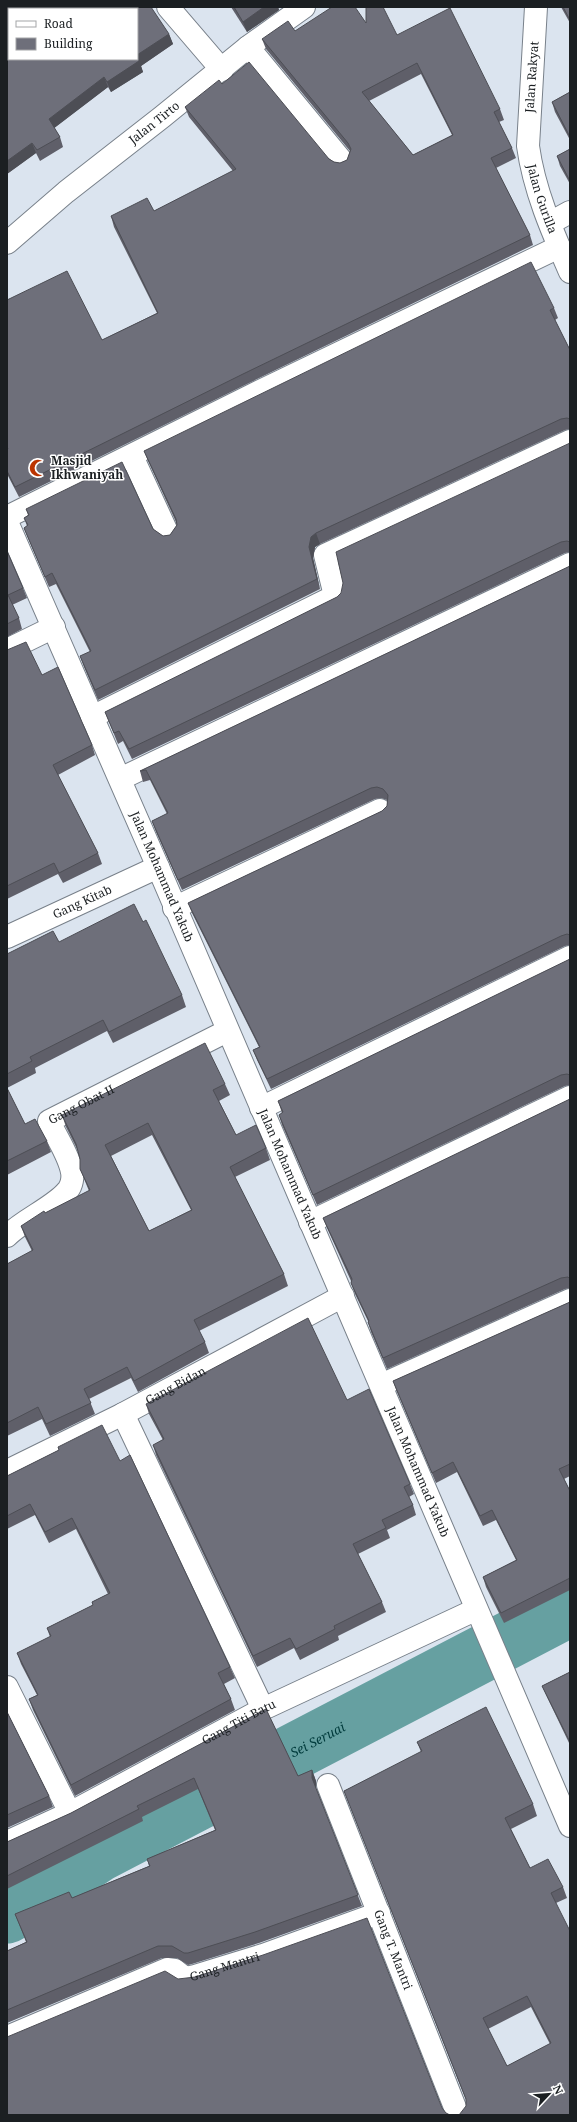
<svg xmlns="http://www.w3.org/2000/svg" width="577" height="2122" viewBox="0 0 577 2122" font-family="'Noto Serif',serif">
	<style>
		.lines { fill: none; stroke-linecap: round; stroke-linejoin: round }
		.river { stroke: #66a0a1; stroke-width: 57 }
		.street-casing { stroke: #78808a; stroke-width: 24 }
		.secondary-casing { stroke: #78808a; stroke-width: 24 }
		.street { stroke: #fff; stroke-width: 22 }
		.secondary { stroke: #fff; stroke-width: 22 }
		.wall { fill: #5f5f69; fill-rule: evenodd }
		.shaded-wall { fill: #4d4e55 }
		.building { fill: #6e6f7a; stroke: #4d4e55; fill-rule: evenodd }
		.labels { text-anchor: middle; stroke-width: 3; stroke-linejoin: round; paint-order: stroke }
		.street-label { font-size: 12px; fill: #1b1f22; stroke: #fff }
		.poi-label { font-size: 12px; font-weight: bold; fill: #1b1f22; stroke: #fff; text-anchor: start }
		.water-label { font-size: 13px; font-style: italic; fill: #013b3c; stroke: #fff }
	</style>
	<rect width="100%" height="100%" fill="#dbe4ef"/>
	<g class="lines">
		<path class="river" id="s1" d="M7,1915L98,1854L570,1608"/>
		<g class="street-casing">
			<g id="street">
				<polyline points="168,7 222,70"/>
				<polyline points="248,47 342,161"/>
				<polyline points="550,223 570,212"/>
				<path id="s2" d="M7,243L66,192L162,117L248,47L304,7"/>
				<polyline points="132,456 168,534"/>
				<polyline points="7,517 252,395 559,247"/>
				<path id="s3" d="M7,522L158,867L570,1826"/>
				<polyline points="7,650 54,627"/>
				<polyline points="92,717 335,596 325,555 570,441"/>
				<polyline points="120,779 570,564"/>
				<polyline points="174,908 380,810"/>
				<path id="s4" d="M7,937L158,867"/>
				<polyline points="261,1108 570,957"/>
				<polyline points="310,1222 570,1097"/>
				<path id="s5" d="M7,1236C24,1219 56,1206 68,1190C72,1185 73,1177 72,1172C69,1155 56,1137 49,1121L227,1031"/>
				<polyline points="381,1385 570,1300"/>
				<polyline points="123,1414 263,1709"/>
				<path id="s6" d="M7,1471L123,1414L343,1296"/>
				<polyline points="7,1687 70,1813"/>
				<path id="s7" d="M328,1785L458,2115"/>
				<path id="s8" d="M7,1842L70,1813L263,1709L475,1610"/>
				<path id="s9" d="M7,2037L167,1969L175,1970L185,1978L195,1976L263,1955L379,1913"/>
			</g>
		</g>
		<g class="secondary-casing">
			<g id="secondary">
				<path id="s10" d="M536,7L528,146C534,190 552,231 570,272"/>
			</g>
		</g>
		<use href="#street" class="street"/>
		<use href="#secondary" class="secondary"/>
	</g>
	<g class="wall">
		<polygon points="7,7 169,34 173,44 141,66 143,72 111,92 108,87 54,128 60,137 63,147 40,161 36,153 7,174"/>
		<polygon points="231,7 278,7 279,10 247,32"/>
		<polygon points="561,7 570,7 570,23"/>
		<path d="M366,23L397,35L500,109L504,120L499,122L512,148L516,158L496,168L530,235L533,245L247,384L19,497L7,474V300L102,340L157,313L114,227L111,216L154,211L233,171L189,117L185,107L222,84L334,162L340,163L347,160L350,151L266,49L262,39L295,31ZM421,74L452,135L413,155L369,101Z"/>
		<polygon points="570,92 570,140 555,112 552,102"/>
		<polygon points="570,149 570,184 560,166 557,156"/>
		<polygon points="554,308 558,318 555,320 570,350 570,429 565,430 320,544 315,547 313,558 320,589 98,700 84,667 80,656 90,652 56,584 49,587 28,538 24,528 27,526 24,518 28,515 26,509 153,529 163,536 170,535 177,525 176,522 148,461 144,451"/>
		<polygon points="570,443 570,552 565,553 132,759 123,741 118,744 105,712 337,597"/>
		<polygon points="7,551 23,588 27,598 12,605 19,618 22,629 7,637"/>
		<polygon points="570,566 570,945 565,946 271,1089 257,1060 253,1050 259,1047 192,913 188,903 382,811 387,806 387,800 381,798 375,799 182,890 156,832 152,821 167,814 150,780 143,782 140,771"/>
		<polygon points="7,650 42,675 92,745 95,755 58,775 98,853 102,864 63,883 58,874 7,899"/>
		<polygon points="59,942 182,995 186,1007 113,1043 107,1031 35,1068 36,1073 7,1088 7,954"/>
		<polygon points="570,959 570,1085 565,1086 317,1205 282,1125 279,1115 282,1113 278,1101"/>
		<path d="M225,1084L230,1095L219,1101L236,1135L266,1148L270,1160L235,1177L284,1274L288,1286L199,1331L205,1342L209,1353L138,1392L131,1378L89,1399L95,1414L50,1436L42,1419L7,1436V1264L32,1251L25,1237L21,1226L45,1213L89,1191L80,1169V1159L78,1151L66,1127L62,1115ZM152,1135L191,1210L149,1231L111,1156Z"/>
		<polygon points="7,1088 25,1124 47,1141 51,1152 7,1175"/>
		<polygon points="570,1099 570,1288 565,1289 387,1369 371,1332 368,1322 368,1321 355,1294 351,1283 351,1281 327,1228 323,1218"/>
		<polygon points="570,1302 570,1476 564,1479 570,1491 570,1590 504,1623 486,1587 483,1577 516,1560 496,1520 483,1526 457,1472 436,1483 397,1392 393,1381"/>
		<polygon points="347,1400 410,1484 414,1494 409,1497 413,1505 416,1515 387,1530 390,1538 358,1554 382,1602 386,1612 338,1636 339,1640 300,1660 294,1648 257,1667 156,1455 153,1445 163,1440 149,1414 146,1404"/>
		<polygon points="58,1447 120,1461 230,1667 235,1678 224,1684 231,1699 235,1710 75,1796 33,1710 29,1699 37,1695 21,1664 17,1653 50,1637 47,1628 93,1605 92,1602 108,1594 76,1529 49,1543 35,1515 7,1529 7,1476 59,1450"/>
		<polygon points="570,1672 570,1745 547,1697 542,1686"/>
		<polygon points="266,1709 298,1776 312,1770 316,1781 316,1789 362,1906 259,1943 192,1964 188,1965 177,1958 162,1958 7,2023 7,1951 26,1942 15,1914 72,1898 149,1866 147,1859 215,1830 198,1789 142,1817 143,1821 7,1889 7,1842 71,1813"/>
		<polygon points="7,1712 49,1796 53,1807 7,1828"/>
		<path d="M417,1742L533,1804L537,1816L511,1829L530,1868L563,1887L567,1898L556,1903L570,2115L466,2106V2100L344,1791L421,1752ZM531,2007L550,2044L507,2066L488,2029Z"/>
	</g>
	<g class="shaded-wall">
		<polygon points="264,7 278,7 279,10 247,32 243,22"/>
		<polygon points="169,34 173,44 141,66 143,72 111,92 107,82 137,59 137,55"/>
		<polygon points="104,77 108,87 53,129 49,119"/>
		<polygon points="32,143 36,153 7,174 7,161"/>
		<polygon points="316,533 320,544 315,547 313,558 320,589 317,579 309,547 311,537"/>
		<polygon points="312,1770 316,1781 316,1790 312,1778"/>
	</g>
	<g class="building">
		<polygon points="7,7 151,7 169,34 137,55 137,9 9,9 9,59 137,59 137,58 139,61 107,82 104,77 49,119 60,137 37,150 32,143 7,161"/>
		<polygon points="234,7 264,7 243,22"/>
		<path d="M332,7H355L366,23V7H383L397,35L450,8L500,109L494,112L512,148L491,158L530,235L243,374L15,487L7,471V450L8,449L7,447V300L67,271L102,340L158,313L111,216L147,198L154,211L236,169L185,107L219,80L222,84L249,62L329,159L334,162L340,163L347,160L351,149L348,143L262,39L288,21L295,31ZM417,63L453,135L413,155L362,92Z"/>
		<polygon points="563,7 570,7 570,20"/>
		<polygon points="570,92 570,137 552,102"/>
		<polygon points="570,149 570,181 557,156"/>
		<polygon points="531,262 554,308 550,310 570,350 570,419 567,418 561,419 316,533 311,537 309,547 317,579 95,690 80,656 91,651 52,573 45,577 24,528 28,525 24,518 29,515 26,509 122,462 153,529 163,536 170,535 177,525 176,519 144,451"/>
		<polygon points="570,443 570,542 567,541 561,542 129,749 119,731 114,733 105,712 337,597 341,593 343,583 336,552"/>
		<polygon points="7,551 23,588 8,595 19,618 7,624"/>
		<polygon points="570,566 570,935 567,934 561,936 267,1079 253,1050 260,1047 188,903 382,811 387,806 388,795 383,789 377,787 371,788 178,880 152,821 168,813 146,770 140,771"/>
		<polygon points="26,642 42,675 58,667 92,745 53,765 98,853 59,873 54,863 7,886 7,650"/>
		<polygon points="134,904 143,922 146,920 182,995 109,1032 103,1020 30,1057 32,1061 7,1074 7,954 53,931 59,942"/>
		<polygon points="570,959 570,1075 567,1074 561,1075 313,1195 279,1115 283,1112 278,1101"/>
		<path d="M205,1043L225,1084L213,1090L236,1135L256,1125L266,1148L230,1167L284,1274L194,1320L205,1342L134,1381L127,1367L84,1389L91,1403L46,1424L38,1407L7,1423V1264L33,1250L21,1226L44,1211L45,1213L90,1190L80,1169V1159L76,1144L62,1115ZM148,1123L192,1210L149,1231L105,1145Z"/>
		<polygon points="7,1088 25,1124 35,1119 47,1141 7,1161"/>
		<polygon points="570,1099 570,1279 568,1277 561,1278 383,1358 368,1322 369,1321 351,1283 352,1279 323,1218"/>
		<polygon points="570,1302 570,1464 559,1469 570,1491 570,1578 501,1613 483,1577 517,1560 492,1510 480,1516 453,1462 432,1473 393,1381"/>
		<polygon points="308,1318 347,1400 369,1389 410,1484 404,1487 413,1505 382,1520 386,1528 353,1544 382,1602 334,1626 335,1629 296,1649 290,1638 253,1656 153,1445 164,1439 146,1404"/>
		<polygon points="102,1425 120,1461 130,1455 230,1667 218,1673 231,1699 71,1785 29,1699 38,1695 17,1653 51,1636 47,1628 93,1605 92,1602 110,1593 72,1518 45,1532 30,1504 7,1516 7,1476 59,1450 58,1447"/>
		<polygon points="570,1672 570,1742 542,1686"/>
		<path d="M486,1707L533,1804L505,1818L530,1868L548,1859L563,1887L551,1893L570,1931V2115H459L466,2106V2099L344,1791L422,1751L417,1742ZM527,1996L551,2043L507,2066L483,2018Z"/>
		<polygon points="266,1709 298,1776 312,1770 312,1778 358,1895 255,1932 188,1953 184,1953 172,1946 158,1946 7,2010 7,1951 27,1942 15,1914 69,1892 72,1898 150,1866 147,1859 216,1830 194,1778 137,1806 139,1809 7,1876 7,1842 71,1813"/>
		<polygon points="7,1712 49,1796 7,1815"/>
		<polygon points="367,1918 442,2108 446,2113 450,2115 7,2115 7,2037 165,1971 178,1979 195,1977 263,1955"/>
	</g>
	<defs>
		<g id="mosque-bare" transform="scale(1.38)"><path d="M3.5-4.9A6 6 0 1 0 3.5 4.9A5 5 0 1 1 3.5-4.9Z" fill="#bc3400" stroke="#fff" stroke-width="2.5" paint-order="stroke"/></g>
	</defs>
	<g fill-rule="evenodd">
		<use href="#mosque-bare" x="38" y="468"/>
	</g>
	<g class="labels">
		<g class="street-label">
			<text transform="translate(532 77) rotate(-86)" y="4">Jalan Rakyat</text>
			<text dy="4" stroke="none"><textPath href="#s2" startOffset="190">Jalan Tirto</textPath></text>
			<text dy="4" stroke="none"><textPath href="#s10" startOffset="194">Jalan Gurilla</textPath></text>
			<text dy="4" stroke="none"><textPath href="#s3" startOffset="387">Jalan Mohammad Yakub</textPath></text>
			<text dy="4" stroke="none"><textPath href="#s4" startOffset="83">Gang Kitab</textPath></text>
			<text dy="4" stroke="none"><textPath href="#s5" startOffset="188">Gang Obat II</textPath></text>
			<text dy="4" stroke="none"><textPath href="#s3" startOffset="711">Jalan Mohammad Yakub</textPath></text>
			<text dy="4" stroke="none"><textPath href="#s6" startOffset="189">Gang Bidan</textPath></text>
			<text dy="4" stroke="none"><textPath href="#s3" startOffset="1035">Jalan Mohammad Yakub</textPath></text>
			<text dy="4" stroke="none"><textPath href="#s8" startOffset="261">Gang Titi Batu</textPath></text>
			<text dy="4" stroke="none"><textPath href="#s7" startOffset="177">Gang T. Mantri</textPath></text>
			<text dy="4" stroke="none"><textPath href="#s9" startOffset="236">Gang Mantri</textPath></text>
		</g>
		<g class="poi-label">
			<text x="51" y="465">Masjid<tspan x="51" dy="14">Ikhwaniyah</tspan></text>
		</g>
		<g class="water-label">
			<text dy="5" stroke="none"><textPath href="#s1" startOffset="357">Sei Seruai</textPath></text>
		</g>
	</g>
	<rect width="577" height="2122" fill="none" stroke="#1b1f22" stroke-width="16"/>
	<rect x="8" y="8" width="130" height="52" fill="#ffffff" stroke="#a4a5a7"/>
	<rect x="16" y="21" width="20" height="6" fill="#ffffff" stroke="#a4a5a7"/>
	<text x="44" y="28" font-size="12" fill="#1b1f22">Road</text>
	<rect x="16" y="38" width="20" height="12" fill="#6e6f7a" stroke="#a4a5a7"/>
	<text x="44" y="48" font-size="12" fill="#1b1f22">Building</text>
	<g transform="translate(549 2094) rotate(64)" stroke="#ffffff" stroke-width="3" paint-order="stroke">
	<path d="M0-3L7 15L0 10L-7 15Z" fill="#1b1f22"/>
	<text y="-6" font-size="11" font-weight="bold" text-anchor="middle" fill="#1b1f22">N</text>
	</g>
</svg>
